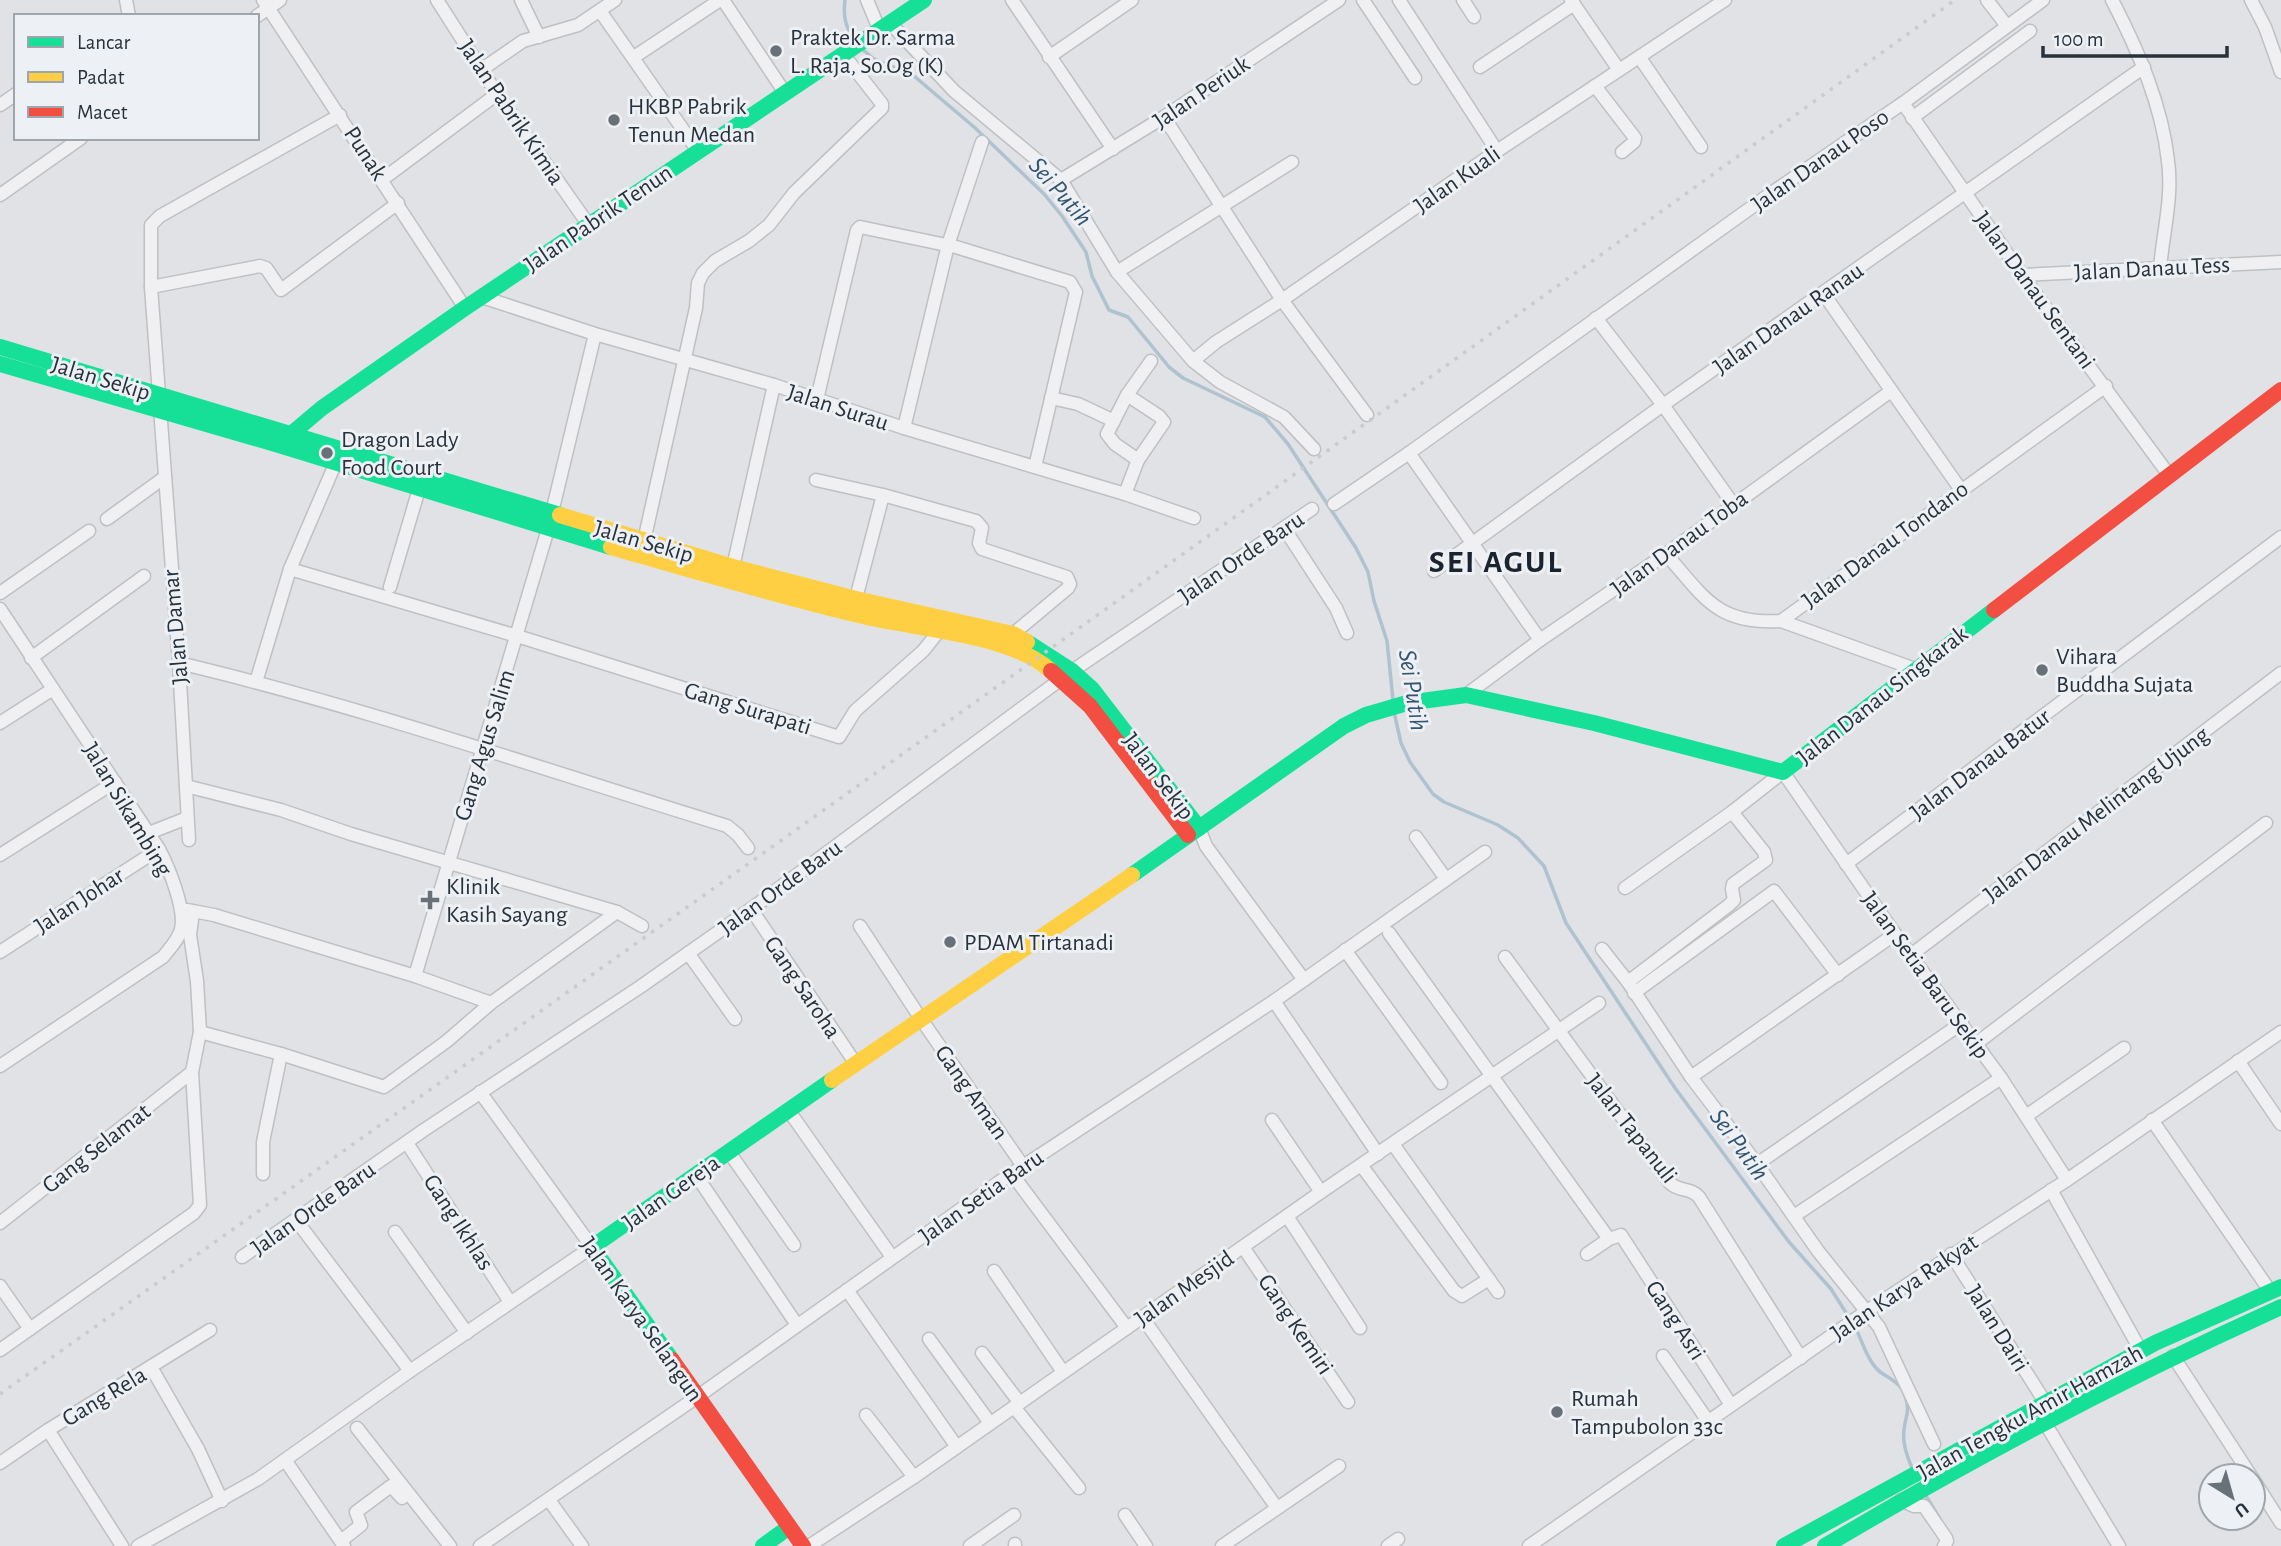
<svg xmlns="http://www.w3.org/2000/svg" width="2281" height="1546" viewBox="0 0 2281 1546" font-family="'Alegreya Sans',sans-serif">
	<style>
		.lines { fill: none; stroke-linecap: round; stroke-linejoin: round }
		.stream { stroke: #afc2cf; stroke-width: 3.5 }
		.street-casing { stroke: #bec0c3; stroke-width: 15 }
		.street { stroke: #f0f0f2; stroke-width: 12 }
		.fast { stroke: #16e098; stroke-width: 16 }
		.slow { stroke: #ffcf43; stroke-width: 16 }
		.jam { stroke: #f24e42; stroke-width: 16 }
		.rail { stroke: #c9cbcd; stroke-width: 3.5; stroke-dasharray: 3.5 7; stroke-linecap: butt }
		.poi-dot { fill: #687078; stroke: #edf1f5; stroke-width: 2.5 }
		.labels { text-anchor: middle; stroke-width: 6; stroke-linejoin: round; paint-order: stroke }
		.poi-label { font-size: 24px; fill: #28323d; stroke: #edf1f5; text-anchor: start }
		.street-label { font-size: 24px; fill: #28323d; stroke: #edf1f5 }
		.water-label { font-size: 26px; font-style: italic; fill: #34546f; stroke: #edf1f5 }
		.district-label { font-size: 32px; font-weight: bold; letter-spacing: 2px; fill: #1a232e; stroke: #edf1f5 }
	</style>
	<rect width="100%" height="100%" fill="#e0e2e5"/>
	<g class="lines">
		<g class="stream">
			<path d="M845,0C843,16 845,27 855,40"/>
			<polyline points="862,49 874,59 914,76 974,127 1044,194 1062,216 1086,252 1092,276 1109,310 1128,317 1169,367 1183,378 1265,417 1288,444 1356,548 1368,572 1374,601 1387,641 1393,700"/>
			<polyline points="1394,712 1401,743 1410,762 1433,794 1444,802 1498,825 1518,838 1544,866 1566,923 1675,1088 1789,1242 1831,1289 1850,1319"/>
			<path d="M1854,1325C1862,1339 1865,1356 1876,1368C1885,1378 1893,1377 1902,1389"/>
			<path d="M1905,1396C1911,1412 1905,1416 1904,1430C1902,1443 1908,1459 1913,1470"/>
			<polyline points="1926,1496 1940,1519"/>
		</g>
		<g class="street-casing">
			<g id="street">
				<polyline points="126,0 129,16"/>
				<polyline points="263,0 465,308"/>
				<polyline points="437,0 497,94 588,224"/>
				<polyline points="521,0 539,37"/>
				<polyline points="723,0 785,93"/>
				<polyline points="867,0 879,29"/>
				<polyline points="1012,0 1113,149"/>
				<polyline points="1363,0 1415,78"/>
				<polyline points="1399,0 1497,151"/>
				<polyline points="1463,0 1474,17"/>
				<polyline points="1571,0 1619,70"/>
				<polyline points="1987,0 2007,26"/>
				<path d="M2112,0C2138,50 2162,105 2168,161C2173,196 2163,233 2160,268"/>
				<polyline points="2251,0 2265,27 2281,72"/>
				<polyline points="600,11 698,151"/>
				<polyline points="257,16 280,0"/>
				<polyline points="890,23 954,91 1061,180 1117,272 1193,361 1220,382 1284,417 1314,449"/>
				<polyline points="634,57 720,0"/>
				<polyline points="1049,57 1132,0"/>
				<polyline points="1640,58 1701,147"/>
				<polyline points="1480,67 1574,4"/>
				<polyline points="481,70 523,41 578,25 615,0"/>
				<polyline points="1595,86 1635,138 1634,142 1622,152"/>
				<polyline points="1903,103 2022,275 2169,475"/>
				<polyline points="0,105 16,94"/>
				<polyline points="1164,117 1282,300 1367,415"/>
				<polyline points="1912,118 2030,31"/>
				<polyline points="383,179 497,94"/>
				<polyline points="1061,180 1164,117 1339,0"/>
				<polyline points="0,195 81,138"/>
				<polyline points="1117,272 1292,162"/>
				<polyline points="2022,275 2281,262"/>
				<polyline points="151,287 260,266 266,268 281,290 398,203"/>
				<polyline points="1823,293 1961,490"/>
				<polyline points="482,297 595,334 774,385 904,428 1125,494 1194,518"/>
				<polyline points="1596,318 1663,405 1733,504"/>
				<polyline points="1193,361 1216,342 1282,300 1497,151 1725,0"/>
				<polyline points="1051,398 1078,404 1114,421"/>
				<polyline points="817,399 857,230 860,227 956,247 1070,282 1076,292 1035,467"/>
				<polyline points="904,428 948,245 982,142"/>
				<polyline points="1409,453 1540,640"/>
				<polyline points="1138,460 1115,444 1107,434 1127,395 1151,361"/>
				<polyline points="816,480 883,495 854,606"/>
				<polyline points="1125,494 1138,460 1164,422 1159,416 1127,395"/>
				<polyline points="883,495 976,521 982,528 979,543 982,549 1067,577 1070,584 1068,588 1013,634 1010,639"/>
				<polyline points="1334,504 1409,453 1770,194 1903,103 2043,0"/>
				<polyline points="107,519 165,477"/>
				<polyline points="1284,528 1336,608 1347,633"/>
				<polyline points="644,541 696,308 698,283 703,273 715,261 749,241 769,225 794,193 882,108 882,104 843,54"/>
				<path d="M1666,554C1704,597 1717,625 1781,621L2106,386"/>
				<polyline points="733,567 774,385"/>
				<polyline points="290,569 517,636 839,737 855,711 923,651 939,631"/>
				<polyline points="1434,571 1663,405 2144,67"/>
				<polyline points="390,587 419,489"/>
				<polyline points="0,593 89,531"/>
				<path d="M0,609L159,849C168,866 186,909 181,929C179,939 170,948 163,957L0,1066"/>
				<polyline points="1781,621 1915,669"/>
				<polyline points="31,658 144,576"/>
				<path d="M179,663C364,707 545,770 727,826L738,835L748,848"/>
				<polyline points="256,682 290,569 336,462"/>
				<polyline points="1466,695 1540,640 1666,554 1891,391"/>
				<polyline points="0,723 53,689"/>
				<polyline points="186,786 281,810 351,834 617,912 491,1003 447,1041 384,1087 281,1054 200,1032"/>
				<polyline points="1732,812 1764,852 1766,860 1733,884 1732,889 1734,900 1729,905 1628,982 1691,1077 1757,1164 1818,1251 1879,1327 1934,1444"/>
				<polyline points="1199,828 1206,846 1304,980"/>
				<polyline points="149,833 187,818"/>
				<polyline points="1416,837 1446,879"/>
				<polyline points="189,840 179,663 151,287 151,225 160,216 340,115"/>
				<polyline points="0,855 115,782"/>
				<polyline points="1846,864 2281,537"/>
				<polyline points="1625,888 1732,812 1783,772 1895,934 2001,1078 2067,1180"/>
				<polyline points="751,909 856,1064"/>
				<polyline points="187,910 214,915 415,976 491,1003"/>
				<polyline points="617,912 642,926"/>
				<polyline points="860,926 921,1019 1023,1166"/>
				<polyline points="1389,933 1609,1239"/>
				<polyline points="1602,949 1628,982"/>
				<polyline points="1345,950 1441,1083"/>
				<polyline points="0,952 159,849"/>
				<polyline points="688,953 735,1019"/>
				<polyline points="1911,955 2281,673"/>
				<path d="M1505,957L1670,1183C1679,1192 1690,1187 1699,1197L1801,1358"/>
				<polyline points="415,976 548,529 595,334"/>
				<polyline points="1634,993 1774,891 1838,975"/>
				<polyline points="1274,1001 1378,1154"/>
				<polyline points="1977,1043 2266,823"/>
				<polyline points="2238,1061 2281,1124"/>
				<polyline points="1691,1077 1895,934"/>
				<polyline points="789,1111 892,1257"/>
				<polyline points="2026,1116 2124,1048"/>
				<polyline points="1272,1120 1321,1192"/>
				<polyline points="2152,1120 2270,1291"/>
				<polyline points="407,1143 510,1302"/>
				<polyline points="1393,1144 1498,1292"/>
				<polyline points="729,1152 794,1245"/>
				<polyline points="1757,1164 1962,1023"/>
				<polyline points="1361,1165 1454,1291 1462,1296 1489,1279"/>
				<polyline points="263,1174 263,1142 281,1054"/>
				<polyline points="1012,1174 1127,1328"/>
				<polyline points="696,1175 797,1325"/>
				<polyline points="2051,1190 2141,1351"/>
				<polyline points="1287,1216 1360,1328"/>
				<polyline points="1794,1216 2001,1078"/>
				<polyline points="296,1220 410,1371"/>
				<polyline points="0,1223 192,1072"/>
				<polyline points="395,1232 467,1333"/>
				<polyline points="1243,1247 1348,1402"/>
				<polyline points="1587,1254 1609,1239 1621,1235 1731,1405"/>
				<polyline points="1951,1254 2045,1402"/>
				<polyline points="242,1257 424,1130 640,987 751,909 1072,671 1312,509"/>
				<polyline points="994,1271 1063,1372"/>
				<polyline points="0,1286 30,1329"/>
				<polyline points="847,1290 957,1447"/>
				<polyline points="1142,1317 1277,1508"/>
				<polyline points="929,1339 990,1423"/>
				<polyline points="0,1350 194,1213 200,1205 192,1072 200,1032 197,981 190,935 193,911"/>
				<polyline points="982,1353 1019,1402"/>
				<polyline points="1663,1356 1708,1421"/>
				<polyline points="2173,1356 2251,1476"/>
				<polyline points="151,1367 198,1449 222,1501"/>
				<polyline points="1014,1407 1079,1488"/>
				<polyline points="866,1415 914,1477"/>
				<polyline points="2045,1423 2119,1546"/>
				<polyline points="357,1428 450,1546"/>
				<polyline points="48,1430 122,1546"/>
				<polyline points="285,1460 344,1546"/>
				<polyline points="0,1463 48,1430 210,1330"/>
				<polyline points="2253,1479 2281,1523"/>
				<polyline points="549,1500 582,1546"/>
				<polyline points="1901,1500 1914,1506 1924,1506 1946,1538 1947,1541 1944,1546"/>
				<polyline points="1125,1515 1146,1546"/>
				<polyline points="341,1541 361,1525 356,1512 391,1486 402,1498"/>
				<polyline points="138,1546 258,1479 410,1371 592,1247 480,1092"/>
				<polyline points="480,1546 697,1397 999,1182 1274,1001 1485,852"/>
				<polyline points="809,1546 914,1477 1321,1192 1599,1003"/>
				<polyline points="970,1546 1014,1515"/>
				<polyline points="1015,1546 1015,1544"/>
				<polyline points="1222,1546 1339,1466"/>
				<polyline points="1388,1546 1398,1539"/>
				<polyline points="1529,1546 1867,1311 2067,1180 2281,1032"/>
			</g>
		</g>
		<use href="#street" class="street"/>
		<g class="fast">
			<polyline points="0,347 560,515"/>
			<polyline points="0,364 279,445 611,547"/>
			<polyline points="284,440 322,408 465,308 924,0"/>
			<polyline points="1027,642 1072,671 1092,689 1199,828"/>
			<polyline points="1132,875 1344,726 1366,715 1407,703 1466,695 1594,723 1783,772 1994,610"/>
			<polyline points="672,1360 592,1247 832,1080"/>
			<polyline points="763,1546 789,1527"/>
			<polyline points="1784,1546 2155,1343 2281,1287"/>
			<path d="M1825,1546C1973,1458 2124,1378 2281,1307"/>
		</g>
		<g class="slow">
			<polyline points="560,515 733,567 856,599 1013,634 1027,642"/>
			<path d="M611,547C695,571 778,596 863,616C916,629 1011,634 1051,671"/>
			<polyline points="832,1080 1132,875"/>
		</g>
		<g class="jam">
			<polyline points="1994,610 2281,390"/>
			<polyline points="1051,671 1090,706 1188,835"/>
			<polyline points="672,1360 803,1546"/>
		</g>
		<path class="rail" d="M0,1394C654,932 1306,468 1955,0"/>
	</g>
	<g class="poi-dot">
		<circle cx="776" cy="51" r="7"/>
		<circle cx="614" cy="120" r="7"/>
		<circle cx="327" cy="453" r="7"/>
		<circle cx="2042" cy="670" r="7"/>
		<path d="M426.5 889.5h7v7h7v7h-7v7h-7v-7h-7v-7h7z"/>
		<circle cx="950" cy="942" r="7"/>
		<circle cx="1557" cy="1412" r="7"/>
	</g>
	<g class="labels">
		<g class="poi-label">
			<text x="790" y="45">Praktek Dr. Sarma<tspan x="790" dy="28">L. Raja, So.Og (K)</tspan></text>
			<text x="628" y="114">HKBP Pabrik<tspan x="628" dy="28">Tenun Medan</tspan></text>
			<text x="341" y="447">Dragon Lady<tspan x="341" dy="28">Food Court</tspan></text>
			<text x="2056" y="664">Vihara<tspan x="2056" dy="28">Buddha Sujata</tspan></text>
			<text x="446" y="894">Klinik<tspan x="446" dy="28">Kasih Sayang</tspan></text>
			<text x="964" y="950">PDAM Tirtanadi</text>
			<text x="1571" y="1406">Rumah<tspan x="1571" dy="28">Tampubolon 33c</tspan></text>
		</g>
		<g class="street-label">
			<text transform="translate(1201 92) rotate(-34)" y="8">Jalan Periuk</text>
			<text transform="translate(512 112) rotate(56)" y="8">Jalan Pabrik Kimia</text>
			<text transform="translate(366 153) rotate(57)" y="8">Punak</text>
			<text transform="translate(1820 160) rotate(-35)" y="8">Jalan Danau Poso</text>
			<text transform="translate(1457 179) rotate(-35)" y="8">Jalan Kuali</text>
			<text transform="translate(598 218) rotate(-34)" y="8">Jalan Pabrik Tenun</text>
			<text transform="translate(2152 268) rotate(-3)" y="8">Jalan Danau Tess</text>
			<text transform="translate(2035 290) rotate(54)" y="8">Jalan Danau Sentani</text>
			<text transform="translate(1788 318) rotate(-35)" y="8">Jalan Danau Ranau</text>
			<text transform="translate(101 378) rotate(17)" y="8">Jalan Sekip</text>
			<text transform="translate(838 407) rotate(18)" y="8">Jalan Surau</text>
			<text transform="translate(644 541) rotate(16)" y="8">Jalan Sekip</text>
			<text transform="translate(1679 543) rotate(-36)" y="8">Jalan Danau Toba</text>
			<text transform="translate(1885 544) rotate(-36)" y="8">Jalan Danau Tondano</text>
			<text transform="translate(1241 557) rotate(-34)" y="8">Jalan Orde Baru</text>
			<text transform="translate(175 627) rotate(-95)" y="8">Jalan Damar</text>
			<text transform="translate(1882 695) rotate(-38)" y="8">Jalan Danau Singkarak</text>
			<text transform="translate(748 708) rotate(17)" y="8">Gang Surapati</text>
			<text transform="translate(484 745) rotate(-73)" y="8">Gang Agus Salim</text>
			<text transform="translate(1980 764) rotate(-37)" y="8">Jalan Danau Batur</text>
			<text transform="translate(1159 776) rotate(53)" y="8">Jalan Sekip</text>
			<text transform="translate(128 809) rotate(59)" y="8">Jalan Sikambing</text>
			<text transform="translate(2096 814) rotate(-37)" y="8">Jalan Danau Melintang Ujung</text>
			<text transform="translate(780 887) rotate(-36)" y="8">Jalan Orde Baru</text>
			<text transform="translate(79 900) rotate(-33)" y="8">Jalan Johar</text>
			<text transform="translate(1926 975) rotate(54)" y="8">Jalan Setia Baru Sekip</text>
			<text transform="translate(803 987) rotate(56)" y="8">Gang Saroha</text>
			<text transform="translate(972 1092) rotate(55)" y="8">Gang Aman</text>
			<text transform="translate(1632 1128) rotate(52)" y="8">Jalan Tapanuli</text>
			<text transform="translate(96 1148) rotate(-38)" y="8">Gang Selamat</text>
			<text transform="translate(671 1192) rotate(-35)" y="8">Jalan Gereja</text>
			<text transform="translate(981 1196) rotate(-35)" y="8">Jalan Setia Baru</text>
			<text transform="translate(313 1208) rotate(-35)" y="8">Jalan Orde Baru</text>
			<text transform="translate(459 1222) rotate(57)" y="8">Gang Ikhlas</text>
			<text transform="translate(1904 1287) rotate(-34)" y="8">Jalan Karya Rakyat</text>
			<text transform="translate(1184 1288) rotate(-35)" y="8">Jalan Mesjid</text>
			<text transform="translate(642 1319) rotate(55)" y="8">Jalan Karya Selangun</text>
			<text transform="translate(1676 1320) rotate(57)" y="8">Gang Asri</text>
			<text transform="translate(1296 1324) rotate(56)" y="8">Gang Kemiri</text>
			<text transform="translate(1998 1328) rotate(58)" y="8">Jalan Dairi</text>
			<text transform="translate(104 1396) rotate(-31)" y="8">Gang Rela</text>
			<text transform="translate(2030 1412) rotate(-29)" y="8">Jalan Tengku Amir Hamzah</text>
		</g>
		<g class="water-label">
			<text transform="translate(1061 191) rotate(49)" y="9">Sei Putih</text>
			<text transform="translate(1414 690) rotate(81)" y="9">Sei Putih</text>
			<text transform="translate(1740 1144) rotate(54)" y="9">Sei Putih</text>
		</g>
		<g class="district-label">
			<text x="1496" y="572">SEI AGUL</text>
		</g>
	</g>
	<rect x="14" y="14" width="245" height="126" fill="#edf1f5" stroke="#9ea5ab" stroke-width="2"/>
	<rect x="28" y="37" width="35" height="10" fill="#16e098" stroke="#9ea5ab" stroke-width="2"/>
	<text x="77" y="49" font-size="21" fill="#28323d">Lancar</text>
	<rect x="28" y="72" width="35" height="10" fill="#ffcf43" stroke="#9ea5ab" stroke-width="2"/>
	<text x="77" y="84" font-size="21" fill="#28323d">Padat</text>
	<rect x="28" y="107" width="35" height="10" fill="#f24e42" stroke="#9ea5ab" stroke-width="2"/>
	<text x="77" y="119" font-size="21" fill="#28323d">Macet</text>
	<g transform="translate(2232 1497) rotate(143)"><circle r="33" fill="#edf1f5" stroke="#9ea5ab" stroke-width="2"/>
	<path d="M0-5L12 26L0 18L-12 26Z" fill="#687078"/>
	<text y="-10" font-size="19" font-weight="bold" text-anchor="middle" fill="#28323d">U</text>
	</g>
	<path d="M2043 46v10h184v-10" fill="none" stroke="#28323d" stroke-width="3.5"/>
	<text x="2054" y="46" font-size="21" fill="#28323d" stroke="#edf1f5" stroke-width="5" paint-order="stroke">100 m</text>
</svg>
